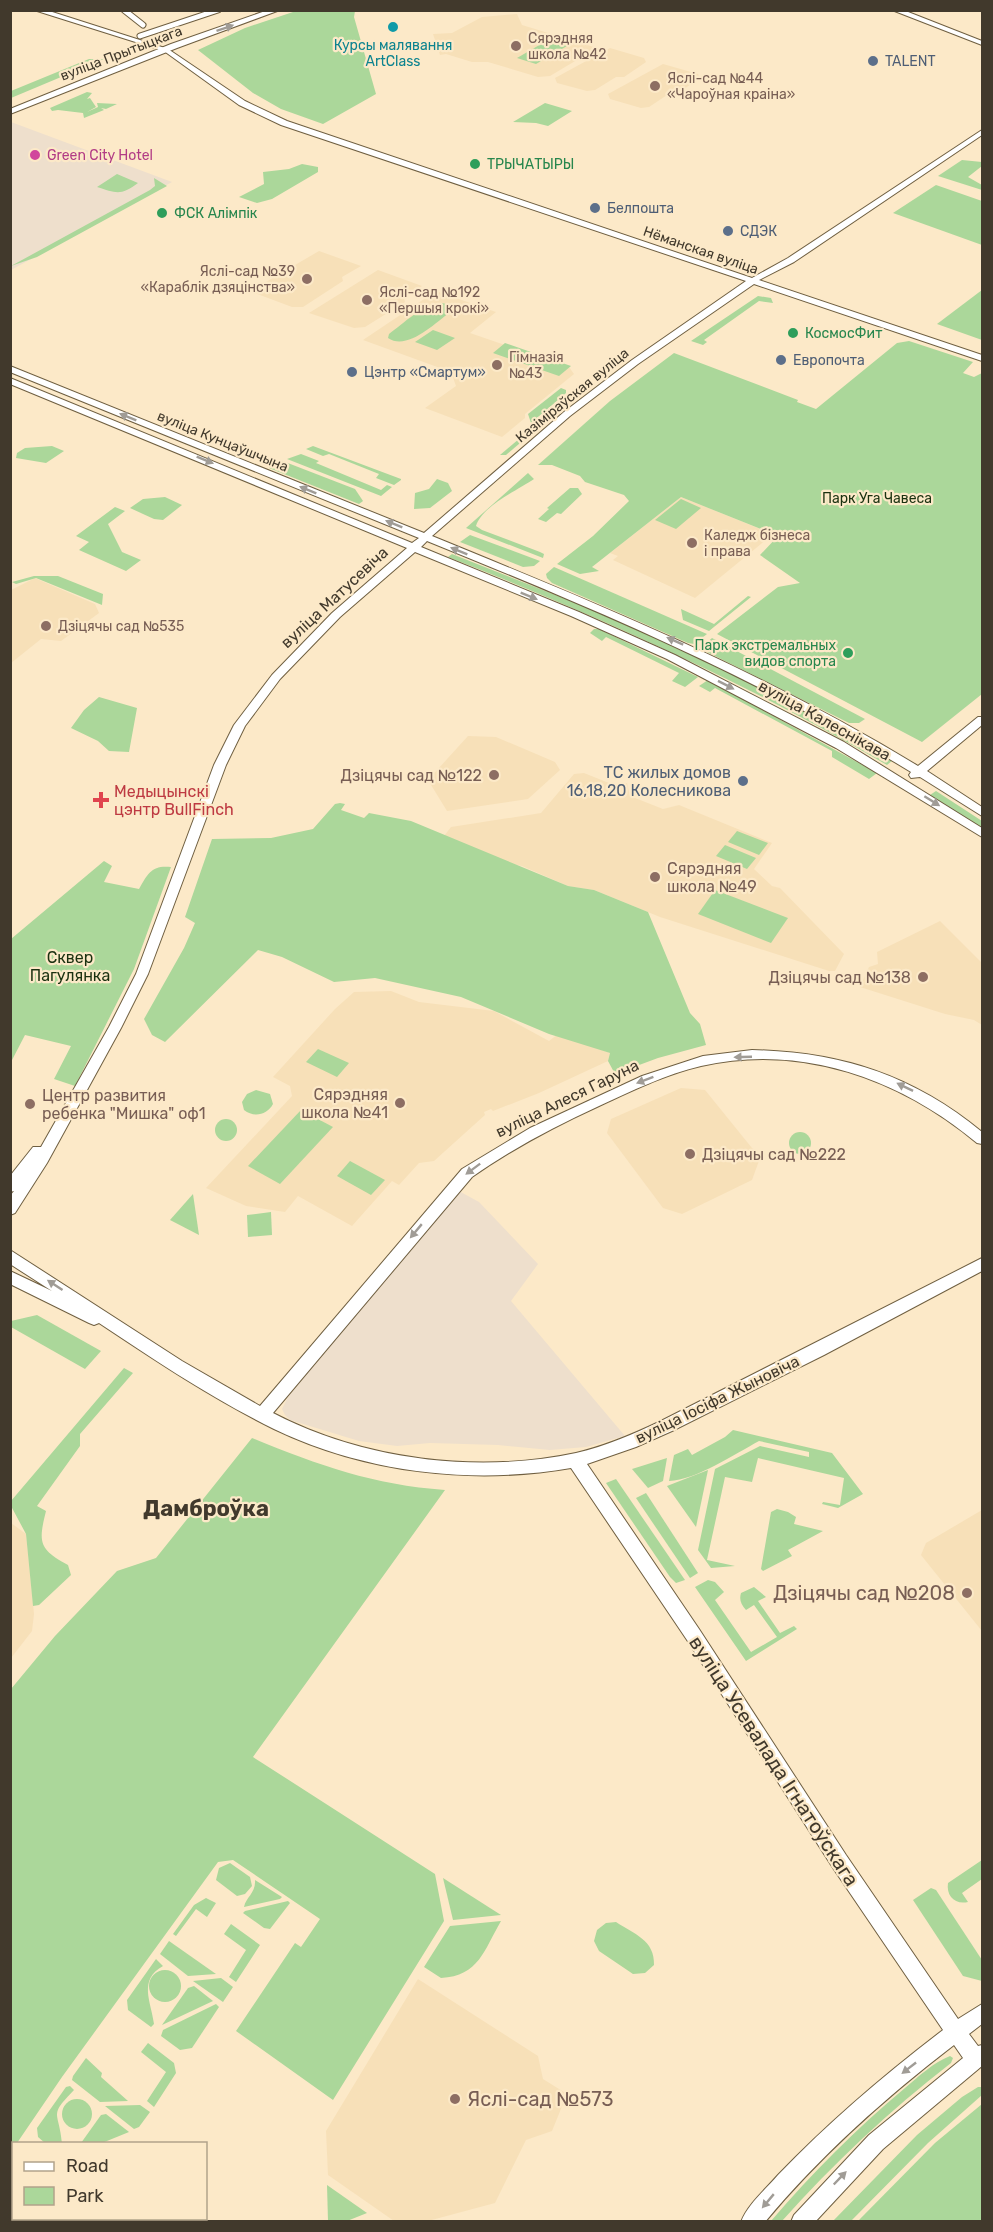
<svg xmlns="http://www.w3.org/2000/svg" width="993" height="2232" viewBox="0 0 993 2232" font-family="Rubik,sans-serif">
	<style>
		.commercial { fill: #eedfcc }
		.built { fill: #f7e0b8 }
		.green { fill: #abd79a }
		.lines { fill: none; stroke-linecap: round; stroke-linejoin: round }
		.street-casing { stroke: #6f5f41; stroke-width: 7 }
		.secondary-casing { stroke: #6f5f41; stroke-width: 2 }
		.primary-casing { stroke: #6f5f41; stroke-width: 2 }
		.street { stroke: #fff; stroke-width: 5 }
		.secondary { fill: #fff; fill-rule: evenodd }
		.primary { fill: #fff; fill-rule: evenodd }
		.oneway { fill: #a09c96 }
		.culture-dot { fill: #0f9aa8; stroke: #fce9c8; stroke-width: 2 }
		.education-dot { fill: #8d6e63; stroke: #fce9c8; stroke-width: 2 }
		.service-dot { fill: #5c6f8a; stroke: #fce9c8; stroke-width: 2 }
		.hotel-dot { fill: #d1479c; stroke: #fce9c8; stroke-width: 2 }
		.leisure-dot { fill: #2e9e5b; stroke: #fce9c8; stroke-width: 2 }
		.health-dot { fill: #e0444e; stroke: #fce9c8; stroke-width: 2 }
		.labels { text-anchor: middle; stroke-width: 4.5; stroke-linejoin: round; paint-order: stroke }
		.far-education-label { font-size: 14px; fill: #785e54; stroke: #fce9c8; text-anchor: start }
		.far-culture-label { font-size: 14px; fill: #0d838f; stroke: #fce9c8 }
		.far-street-label { font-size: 14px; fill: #41392c; stroke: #fce9c8 }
		.far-service-label { font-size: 14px; fill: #4e5e75; stroke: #fce9c8; text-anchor: start }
		.far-hotel-label { font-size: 14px; fill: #b23c85; stroke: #fce9c8; text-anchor: start }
		.far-leisure-label { font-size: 14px; fill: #27864d; stroke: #fce9c8; text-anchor: start }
		.far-park-label { font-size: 14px; fill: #1a3110; stroke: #fce9c8 }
		.street-label { font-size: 16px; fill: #41392c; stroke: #fce9c8 }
		.service-label { font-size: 16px; fill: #4e5e75; stroke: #fce9c8; text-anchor: end }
		.education-label { font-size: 16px; fill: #785e54; stroke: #fce9c8; text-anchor: end }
		.health-label { font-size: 16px; fill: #be3a42; stroke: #fce9c8; text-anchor: start }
		.park-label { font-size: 16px; fill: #1a3110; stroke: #fce9c8 }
		.near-education-label { font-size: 20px; fill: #785e54; stroke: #fce9c8; text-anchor: end }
		.near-street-label { font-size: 20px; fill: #41392c; stroke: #fce9c8 }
		.district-label { font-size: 22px; font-weight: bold; fill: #41392c; stroke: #fce9c8 }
	</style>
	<rect width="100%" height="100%" fill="#fce9c8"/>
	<g class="commercial">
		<polygon points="11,122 172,182 11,270"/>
		<polygon points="457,1190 479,1202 538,1264 511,1301 625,1436 586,1447 550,1450 498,1445 430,1443 397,1446 359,1441 290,1420 285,1415 282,1409 288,1397"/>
	</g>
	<g class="built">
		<polygon points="517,14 522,25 597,48 550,76 538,77 488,62 472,62 446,54 440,55 433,34 452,33 482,17"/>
		<polygon points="610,48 644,58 646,62 624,77 616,77 595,90 587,91 557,83 555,78"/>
		<polygon points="663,64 698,74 700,78 678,93 670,93 649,107 641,108 610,99 608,94"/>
		<polygon points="319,251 361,266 342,277 343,281 303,307 292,307 252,292 266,282"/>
		<polygon points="378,270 422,286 404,298 405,302 365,327 354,328 309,313"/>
		<polygon points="436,291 496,312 470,333 569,367 574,374 525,414 525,418 502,437 425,408 456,386 451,372 363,340"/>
		<polygon points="681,497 773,534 695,598 613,560 618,556 610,553"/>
		<polygon points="35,578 95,604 99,613 61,641 41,639 11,663 11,590"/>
		<polygon points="468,736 496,737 555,762 560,770 528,799 447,811 428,780"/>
		<polygon points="584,773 614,785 627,783 630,796 663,809 679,805 772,843 754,869 772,886 780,888 844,954 835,971 829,971 660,917 594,890 568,886 522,866 512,864 444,836 451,827 541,813 574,774"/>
		<polygon points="940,921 982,963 982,1025 974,1020 945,1014 860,987 869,967 878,964 877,952"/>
		<polygon points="391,991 419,1002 494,1011 549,1041 558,1034 610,1053 608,1061 539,1093 493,1111 491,1109 484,1112 485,1115 434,1161 419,1163 399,1185 392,1181 352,1226 298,1196 285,1212 246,1206 206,1188 292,1096 290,1086 273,1077 335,1009 354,992"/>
		<polygon points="681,1088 705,1090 760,1158 752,1180 682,1214 663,1208 607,1133 611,1119"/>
		<polygon points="982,1510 982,1631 921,1555 926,1543"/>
		<polygon points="11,1523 26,1534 34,1614 32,1631 11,1658"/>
		<polygon points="418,1979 538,2056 543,2079 567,2094 552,2131 526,2140 495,2203 428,2221 394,2221 328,2175 326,2131"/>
	</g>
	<g class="green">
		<polygon points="296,11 355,11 354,17 376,94 323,124 281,109 253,93 198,50 245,28"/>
		<polygon points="548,40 567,46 536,64 517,58"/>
		<polygon points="89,59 104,59 11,98 11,91"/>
		<polygon points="87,92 92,93 87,99 90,98 96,107 87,112 98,107 97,103 117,104 106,109 101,108 104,110 84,118 83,113 58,110 52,111 50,108"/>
		<polygon points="545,103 572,111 548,126 536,123 513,122"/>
		<polygon points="962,160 982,162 982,166 968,177 982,185 982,190 938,176"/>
		<polygon points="302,164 318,167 318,172 272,199 257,203 239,197 264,184 263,172 289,169"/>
		<path d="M117,174L138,183C121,196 116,193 97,187Z"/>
		<polygon points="154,178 167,186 37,257 11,266 150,190 155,186"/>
		<polygon points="936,185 982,201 982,245 893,213"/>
		<polygon points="982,290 982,340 937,324"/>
		<polygon points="758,296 771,298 773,303 759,301 704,340 707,342 703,345 691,341"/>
		<path d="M442,303L450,305L449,313C434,324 407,351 388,338L389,334C404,323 423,304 442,303Z"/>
		<polygon points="433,330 455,338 437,350 415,342"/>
		<polygon points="909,341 973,362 963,373 974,377 982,373 982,694 922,742 717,634 778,587 800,583 760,555 778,536 681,497 592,567 599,571 580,574 557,564 593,536 629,501 624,495 585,482 580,476 552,465 538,465 610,401 674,353 798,400 797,402 816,409 897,343"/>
		<polygon points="505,343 571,366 559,376 493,353"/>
		<polygon points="585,383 590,384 506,455 500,455"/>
		<polygon points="561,388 566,390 566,393 531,423 528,414"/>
		<polygon points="52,446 64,451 46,463 16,458 17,453 25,448"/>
		<polygon points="313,446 401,479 401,480 394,485 376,478 379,474 329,454 323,456 306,449"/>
		<polygon points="301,454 319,461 316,463 381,490 387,485 392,487 381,496 287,459"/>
		<polygon points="280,460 355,489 363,501 359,504 269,468"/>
		<path d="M528,473L534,479C518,490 482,506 476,526L482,530L540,552L544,554L543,558L466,528Z"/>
		<polygon points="437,479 448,483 452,491 430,508 414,509 415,493 429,489"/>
		<polygon points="570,488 578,488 582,494 561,514 557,513 546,522 538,519 549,509 547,508"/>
		<polygon points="165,497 182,505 163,520 154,519 130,508 143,499"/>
		<polygon points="681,499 701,508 676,529 655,520"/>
		<polygon points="115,507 125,511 108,524 122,552 141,560 126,571 79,550 89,542 76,536"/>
		<polygon points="470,535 540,561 534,566 523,567 460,542"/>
		<path d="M452,554L644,630L786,700L893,760L887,765C746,683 599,616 448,557Z"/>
		<polygon points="554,567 707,634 694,644 688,643 552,583 547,578 546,574"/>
		<polygon points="34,576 58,576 103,594 102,605 36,578 16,584 12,582"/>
		<polygon points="748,596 751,597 709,631 683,620 681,609 714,624"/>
		<polygon points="594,629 599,629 698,677 685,687 672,681 679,673 606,637 602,641 590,633"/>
		<polygon points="712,638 731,648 865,719 859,723 849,723 703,650 703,646"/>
		<polygon points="708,680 877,773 869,779 832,757 832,751 715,688 710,692 699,686"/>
		<polygon points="99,697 137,708 129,752 109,751 98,741 71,728 84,710"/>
		<polygon points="936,791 982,821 982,829 930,795"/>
		<polygon points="340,803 345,804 341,810 364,818 369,813 411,821 568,886 594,890 648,912 690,1013 700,1024 706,1045 658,1058 615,1074 608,1061 610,1053 549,1034 461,997 375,978 334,982 282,957 258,950 165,1042 152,1035 144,1019 184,948 195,923 185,917 212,839 271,838 313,829 335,804"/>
		<polygon points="737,831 768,843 759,855 728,842"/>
		<polygon points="725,845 756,858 747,869 716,856"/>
		<path d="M104,861L112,866L104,882L139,889C148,873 152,865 171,867L134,969L75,1086L54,1079L71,1046L25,1035L11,1062V939Z"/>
		<polygon points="715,890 788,918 771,943 698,914"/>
		<polygon points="318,1049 349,1063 337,1077 306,1062"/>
		<path d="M256,1090L270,1094L273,1104C267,1115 254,1118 244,1110L242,1102L247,1094Z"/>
		<polygon points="301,1110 333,1127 280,1184 248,1166"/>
		<circle cx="226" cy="1130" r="11"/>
		<circle cx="800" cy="1143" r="11"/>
		<polygon points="350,1161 385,1180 371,1195 337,1176"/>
		<polygon points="193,1194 199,1235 170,1220"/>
		<polygon points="271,1212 272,1235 248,1237 247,1215"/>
		<polygon points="37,1315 101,1351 85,1369 11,1327 11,1321"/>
		<path d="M124,1368L133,1373L80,1434V1446L37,1506L46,1511C38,1543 39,1549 68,1565L71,1575L39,1605L33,1606L26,1534L11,1506V1501Z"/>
		<path d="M733,1430L832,1453L863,1494L838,1508L822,1504L823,1502L840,1505L844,1478L758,1458L752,1482L725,1477L707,1560L735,1566L711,1568L698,1550L715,1469L760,1446L809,1457V1452L759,1441C735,1454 696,1480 669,1481L674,1455L688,1449L692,1455L725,1437Z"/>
		<path d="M252,1438C318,1465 373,1485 445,1490L253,1757L435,1874L444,1921L333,2100L236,2031L295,1943L301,1947L320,1919L233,1860L218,1862L62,2077L17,2143L14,2144L11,2153V1689L55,1636L117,1571L156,1558Z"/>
		<polygon points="667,1458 663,1481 648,1488 632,1469"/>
		<polygon points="708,1470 696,1527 667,1486"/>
		<polygon points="616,1479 685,1580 676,1583 670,1577 606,1483"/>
		<polygon points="646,1493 698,1573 690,1578 636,1498"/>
		<polygon points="777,1509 788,1512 796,1517 794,1524 823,1531 788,1550 792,1556 763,1571 761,1569 771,1512"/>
		<path d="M708,1580L715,1582L724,1592L715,1600L751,1652L777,1637L754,1605L746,1610C741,1604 739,1600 741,1593L754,1587L766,1597L758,1601L780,1633L794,1626L797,1629L746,1661L695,1587Z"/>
		<path d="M982,1860V1879L962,1893L968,1902C955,1905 946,1896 948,1883Z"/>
		<polygon points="230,1863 250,1877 252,1886 245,1894 237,1896 216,1880 219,1868"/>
		<polygon points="443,1878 501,1915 453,1920"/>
		<path d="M255,1880L282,1897L280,1899L244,1907C246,1897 256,1893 255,1880Z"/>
		<polygon points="931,1888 936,1890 982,1960 982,1981 963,1976 913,1900"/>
		<polygon points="206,1898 216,1903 207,1917 196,1909 176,1936 173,1934 194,1905"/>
		<polygon points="288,1901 290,1903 270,1929 264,1928 243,1913 245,1911"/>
		<path d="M501,1921C484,1950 479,1976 441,1978L424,1967L450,1926Z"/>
		<path d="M616,1922C634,1934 655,1940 654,1965L645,1973L633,1974L599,1951L594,1941L597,1930L606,1923Z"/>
		<polygon points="231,1924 260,1945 236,1982 229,1977 246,1950 224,1934"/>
		<polygon points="169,1941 216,1974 188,1976 160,1954"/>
		<path d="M156,1959L163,1966C138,1980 151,2001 154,2024L151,2027L128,2010L127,2000Z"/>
		<circle cx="165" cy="1986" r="16"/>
		<polygon points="221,1978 233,1987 223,2002 193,1981"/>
		<polygon points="194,1986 213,2001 162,2025 188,1988"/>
		<polygon points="216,2004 219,2007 192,2048 180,2050 161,2036 163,2030"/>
		<polygon points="148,2043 174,2063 176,2073 154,2107 147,2101 166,2072 141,2052"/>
		<path d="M950,2056L953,2058L951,2063C889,2111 834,2163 782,2221H771C812,2173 856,2129 905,2088C918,2077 934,2062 950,2056Z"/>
		<polygon points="86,2058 102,2073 101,2077 128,2101 100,2102 72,2080 73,2076"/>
		<path d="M70,2086L74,2090C48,2117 59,2110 62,2143H45L38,2137L37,2128L66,2087Z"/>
		<polygon points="978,2087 982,2087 982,2095 928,2143 851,2221 833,2221 917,2135 962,2097"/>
		<circle cx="77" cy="2114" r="15"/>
		<polygon points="982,2104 982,2221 858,2221 935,2143"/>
		<polygon points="140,2105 150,2112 139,2127 134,2129 105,2106"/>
		<polygon points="106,2114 129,2132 102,2143 81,2143 101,2115"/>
		<polygon points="327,2185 367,2213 347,2221 328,2221"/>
	</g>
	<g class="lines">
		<g class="street-casing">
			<g id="street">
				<polyline points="124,10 143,25"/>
				<polyline points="140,36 218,10"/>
			</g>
		</g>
		<g class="secondary-casing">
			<g id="secondary">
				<path d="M34,10H46L168,49L245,101L287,121L752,278L788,258L982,130V135L794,262L759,280L982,355V361L754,284L638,364L570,416L432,536C599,604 764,672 918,766L978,717H982V725L927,771L982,807V816L920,777L911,778L909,775L911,772C756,677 595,609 427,541L421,547L579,612L675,655L844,742L982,828V837L836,748L667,659L571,616L415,552L340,617L280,679L245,726L226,765L148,974L121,1028L47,1163L15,1213L10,1215V1196L14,1191L10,1192V1176L33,1147H41L109,1027L136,974L214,765L234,725L272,675L332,613L407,548L10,384V378L412,543L419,538L10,372V366L424,533L564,412L632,360L746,281L281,125L239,105L164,51Z"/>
				<polygon points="892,10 903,10 982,41 982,45"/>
				<path d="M752,1050C841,1052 913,1075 982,1132V1144L977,1143C900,1079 802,1043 701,1066C666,1074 632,1091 599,1106C555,1126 512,1149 472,1177L273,1413C363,1460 477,1474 576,1453C606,1446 634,1434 661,1421L982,1258V1271L824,1355L672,1431L636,1447L587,1464L699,1629L846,1855L958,2019L982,2004V2024L969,2034L978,2046L982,2045V2066L883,2149L815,2222H791L794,2215L869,2135L963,2058L954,2045C885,2098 821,2155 765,2222H741C748,2204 766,2189 778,2175C829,2122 884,2075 943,2030L833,1868L687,1640L571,1468C472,1485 366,1473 274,1429C213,1399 156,1361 99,1323L94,1325L89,1323L10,1284V1271L52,1291L10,1264V1250L182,1361L260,1406L462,1169L530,1128L642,1076L703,1056Z"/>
			</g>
		</g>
		<g class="primary-casing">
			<polygon id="primary" points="268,10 280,10 177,48 10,114 10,109 171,44"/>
		</g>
		<use href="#street" class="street"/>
		<use href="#secondary" class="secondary"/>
		<use href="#primary" class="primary"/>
	</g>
	<defs><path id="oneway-solid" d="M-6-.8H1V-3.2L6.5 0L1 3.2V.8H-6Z" transform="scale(1.5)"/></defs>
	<g class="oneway">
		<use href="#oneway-solid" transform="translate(225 28) rotate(-19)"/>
		<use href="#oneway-solid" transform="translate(128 417) rotate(-158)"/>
		<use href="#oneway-solid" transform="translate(205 460) rotate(22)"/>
		<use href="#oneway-solid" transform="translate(308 490) rotate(-158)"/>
		<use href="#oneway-solid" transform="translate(394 524) rotate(-158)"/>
		<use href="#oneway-solid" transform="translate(459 551) rotate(-158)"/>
		<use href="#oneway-solid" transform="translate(529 596) rotate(22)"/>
		<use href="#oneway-solid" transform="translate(675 641) rotate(-156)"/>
		<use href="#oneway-solid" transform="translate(726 685) rotate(27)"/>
		<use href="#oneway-solid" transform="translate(932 801) rotate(32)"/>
		<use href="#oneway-solid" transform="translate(743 1057) rotate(178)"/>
		<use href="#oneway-solid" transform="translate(645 1080) rotate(159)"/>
		<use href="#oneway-solid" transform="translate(905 1087) rotate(-154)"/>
		<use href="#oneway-solid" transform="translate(473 1169) rotate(143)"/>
		<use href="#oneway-solid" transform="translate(416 1231) rotate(130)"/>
		<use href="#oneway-solid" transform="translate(55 1285) rotate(-147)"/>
		<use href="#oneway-solid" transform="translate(909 2068) rotate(142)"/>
		<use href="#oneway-solid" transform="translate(840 2178) rotate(-46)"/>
		<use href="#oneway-solid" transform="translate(768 2201) rotate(130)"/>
	</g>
	<circle class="culture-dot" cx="393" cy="27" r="6"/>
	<g class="education-dot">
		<circle cx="516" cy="46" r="6"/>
		<circle cx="655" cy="86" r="6"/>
		<circle cx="307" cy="279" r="6"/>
		<circle cx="367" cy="300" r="6"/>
		<circle cx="497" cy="365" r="6"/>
		<circle cx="692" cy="543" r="6"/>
		<circle cx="46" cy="626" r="6"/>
		<circle cx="494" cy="775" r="6"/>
		<circle cx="655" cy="877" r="6"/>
		<circle cx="923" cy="977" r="6"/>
		<circle cx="400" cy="1103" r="6"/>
		<circle cx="30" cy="1104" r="6"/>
		<circle cx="690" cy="1154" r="6"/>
		<circle cx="967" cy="1593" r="6"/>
		<circle cx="455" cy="2099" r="6"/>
	</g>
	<g class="service-dot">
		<circle cx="873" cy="61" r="6"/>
		<circle cx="595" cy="208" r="6"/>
		<circle cx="728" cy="231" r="6"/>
		<circle cx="781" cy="360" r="6"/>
		<circle cx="352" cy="372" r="6"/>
		<circle cx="743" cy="781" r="6"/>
	</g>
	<circle class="hotel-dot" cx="35" cy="155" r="6"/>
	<g class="leisure-dot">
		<circle cx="475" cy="164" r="6"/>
		<circle cx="162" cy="213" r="6"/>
		<circle cx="793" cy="333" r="6"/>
		<circle cx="848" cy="653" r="6"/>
	</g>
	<path class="health-dot" d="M98 791h6v6h6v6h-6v6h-6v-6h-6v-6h6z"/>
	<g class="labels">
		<g class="far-education-label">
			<text x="528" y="43">Сярэдняя<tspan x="528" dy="16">школа №42</tspan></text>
			<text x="667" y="83">Яслі-сад №44<tspan x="667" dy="16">«Чароўная краіна»</tspan></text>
			<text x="295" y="276" text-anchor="end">Яслі-сад №39<tspan x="295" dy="16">«Караблік дзяцінства»</tspan></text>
			<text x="379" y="297">Яслі-сад №192<tspan x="379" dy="16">«Першыя крокі»</tspan></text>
			<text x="509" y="362">Гімназія<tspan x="509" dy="16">№43</tspan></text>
			<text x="704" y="540">Каледж бізнеса<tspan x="704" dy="16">і права</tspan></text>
			<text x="58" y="631">Дзіцячы сад №535</text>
		</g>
		<g class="far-culture-label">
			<text x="393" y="50">Курсы малявання<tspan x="393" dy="16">ArtClass</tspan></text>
		</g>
		<g class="far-street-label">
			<text transform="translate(121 53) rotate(-21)" y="5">вуліца Прытыцкага</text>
			<text transform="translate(701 250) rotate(19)" y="5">Нёманская вуліца</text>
			<text transform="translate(572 395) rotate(-39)" y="5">Казіміраўская вуліца</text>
			<text transform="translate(223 441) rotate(22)" y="5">вуліца Кунцаўшчына</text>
		</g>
		<g class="far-service-label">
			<text x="885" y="66">TALENT</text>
			<text x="607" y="213">Белпошта</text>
			<text x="740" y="236">СДЭК</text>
			<text x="793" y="365">Европочта</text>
			<text x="364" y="377">Цэнтр «Смартум»</text>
		</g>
		<g class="far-hotel-label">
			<text x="47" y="160">Green City Hotel</text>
		</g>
		<g class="far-leisure-label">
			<text x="487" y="169">ТРЫЧАТЫРЫ</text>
			<text x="174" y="218">ФСК Алімпік</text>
			<text x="805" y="338">КосмосФит</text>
			<text x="836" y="650" text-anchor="end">Парк экстремальных<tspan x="836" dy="16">видов спорта</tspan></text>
		</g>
		<g class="far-park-label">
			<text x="877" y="503">Парк Уга Чавеса</text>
		</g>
		<g class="street-label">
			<text transform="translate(334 597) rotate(-43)" y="6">вуліца Матусевіча</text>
			<text transform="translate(825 720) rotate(29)" y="6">вуліца Калеснікава</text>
			<text transform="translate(567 1098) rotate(-26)" y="6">вуліца Алеся Гаруна</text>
			<text transform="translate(717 1399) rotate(-26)" y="6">вуліца Іосіфа Жыновіча</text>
		</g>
		<g class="service-label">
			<text x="731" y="778">ТС жилых домов<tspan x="731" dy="18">16,18,20 Колесникова</tspan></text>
		</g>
		<g class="education-label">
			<text x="482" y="781">Дзіцячы сад №122</text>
			<text x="667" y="874" text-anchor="start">Сярэдняя<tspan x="667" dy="18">школа №49</tspan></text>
			<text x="911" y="983">Дзіцячы сад №138</text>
			<text x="388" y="1100">Сярэдняя<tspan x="388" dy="18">школа №41</tspan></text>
			<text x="42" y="1101" text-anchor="start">Центр развития<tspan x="42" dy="18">ребенка "Мишка" оф1</tspan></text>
			<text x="702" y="1160" text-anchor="start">Дзіцячы сад №222</text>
		</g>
		<g class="health-label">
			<text x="114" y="797">Медыцынскі<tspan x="114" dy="18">цэнтр BullFinch</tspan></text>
		</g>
		<g class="park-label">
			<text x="70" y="963">Сквер<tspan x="70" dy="18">Пагулянка</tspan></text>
		</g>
		<g class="near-education-label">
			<text x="955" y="1600">Дзіцячы сад №208</text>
			<text x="467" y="2106" text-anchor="start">Яслі-сад №573</text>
		</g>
		<g class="near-street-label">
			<text transform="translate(774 1761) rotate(57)" y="7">вуліца Усевалада Ігнатоўскага</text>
		</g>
		<g class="district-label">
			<text x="206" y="1516">Дамброўка</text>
		</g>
	</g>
	<rect width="993" height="2232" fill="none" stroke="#41392c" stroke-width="24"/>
	<rect x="12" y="2142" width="195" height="78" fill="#fce9c8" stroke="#b1a38a" stroke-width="1.5"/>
	<rect x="24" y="2162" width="30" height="9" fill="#ffffff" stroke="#b1a38a" stroke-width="1.5"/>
	<text x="66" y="2172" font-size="18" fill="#41392c">Road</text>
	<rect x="24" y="2187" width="30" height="18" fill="#abd79a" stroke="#b1a38a" stroke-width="1.5"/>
	<text x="66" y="2202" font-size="18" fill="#41392c">Park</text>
</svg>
